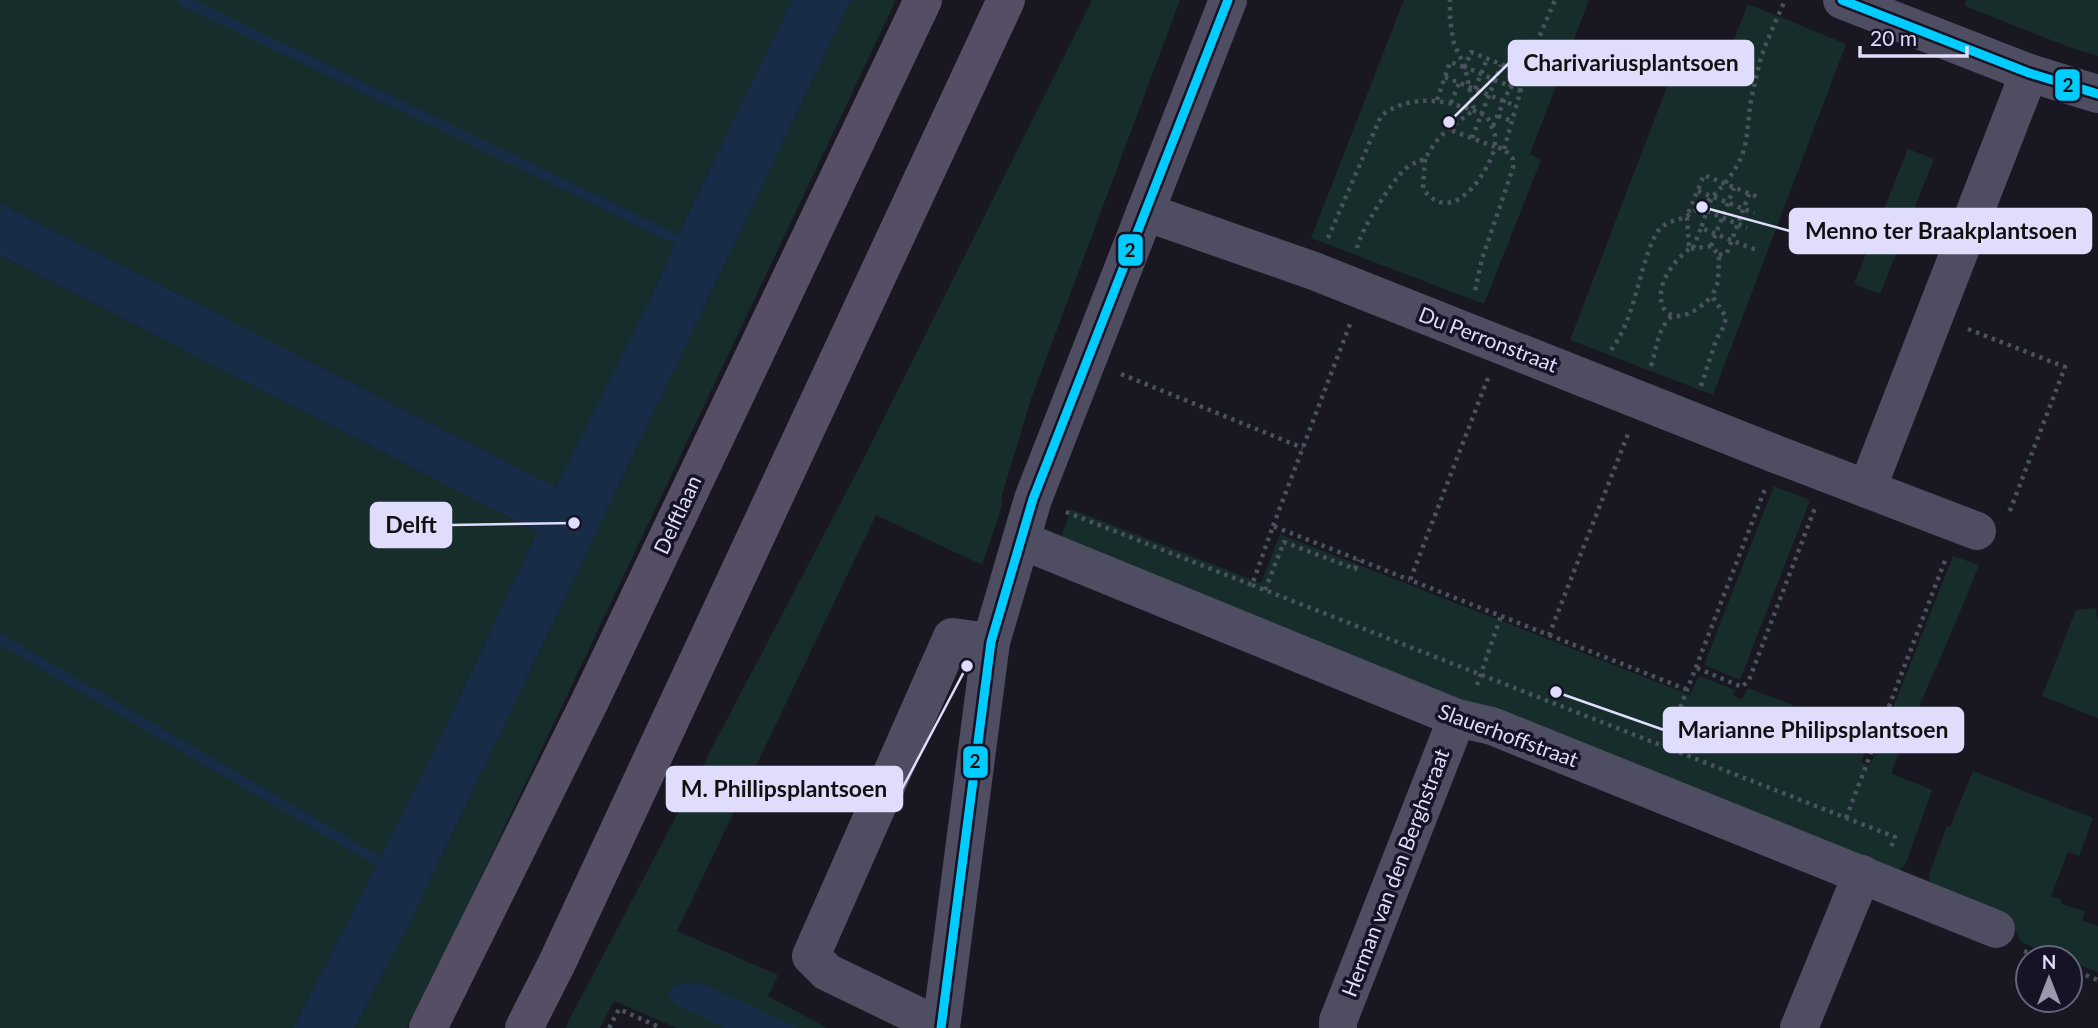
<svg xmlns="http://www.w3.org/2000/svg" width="2098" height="1028" viewBox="0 0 2098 1028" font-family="Lato,sans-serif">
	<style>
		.green { fill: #172d2c }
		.water { fill: #182b47 }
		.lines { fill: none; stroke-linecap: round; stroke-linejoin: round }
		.stream { stroke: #182b47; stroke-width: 10 }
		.path { stroke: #49535e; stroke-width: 4.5; stroke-dasharray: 3.5 5; stroke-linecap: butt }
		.minor { stroke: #4f4d61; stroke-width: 38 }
		.major { stroke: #554e65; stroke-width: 38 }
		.bus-1-casing { stroke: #161326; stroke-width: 14 }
		.bus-1 { stroke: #0cf; stroke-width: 9 }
		.labels { text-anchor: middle; stroke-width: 7; stroke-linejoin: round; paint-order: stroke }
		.street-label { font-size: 21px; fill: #dfddfb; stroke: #161326 }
		.leader { fill: none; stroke: #dfddfb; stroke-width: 2.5 }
		.callout-dot { fill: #dfddfb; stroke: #161326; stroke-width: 2.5 }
		.callout { fill: #dfddfb; stroke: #dfddfb; stroke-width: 2.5 }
		.callout-label { font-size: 23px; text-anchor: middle; font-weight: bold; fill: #111 }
		.line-badge { stroke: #161326; stroke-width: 2.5 }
		.pale-badge-label { font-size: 19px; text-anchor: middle; font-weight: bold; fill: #111 }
	</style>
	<rect width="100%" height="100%" fill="#191722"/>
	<g class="green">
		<polygon points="0,0 792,0 696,197 653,293 556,487 0,203"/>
		<polygon points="851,0 896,0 448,947 407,1028 355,1028 414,914"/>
		<polygon points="1092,0 1180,0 1031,399 1002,495 1002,506 982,565 876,515 677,931 778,975 768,996 827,1028 677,1028 614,1001 600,1028 565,1028 860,466"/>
		<polygon points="1404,0 1589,0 1530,154 1541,160 1484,304 1311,238"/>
		<polygon points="1966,0 2098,0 2098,56 2069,47 1965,6"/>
		<polygon points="1748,4 1846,44 1713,395 1570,340 1678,58 1720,74"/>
		<polygon points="1908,149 1934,159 1880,294 1854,284"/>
		<polygon points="0,255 537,532 427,766 293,1028 0,1028"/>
		<polygon points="1774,486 1810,500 1740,680 1704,665"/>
		<path d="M1071,509L1261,583L1280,534L1690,695L1699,676L1735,690L1733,696L1742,699L1748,688L1753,690L1793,705L1789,715L1867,746L1861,762L1870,766L1953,556L1979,565C1952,634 1921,700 1893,768L1892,774L1932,790L1906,863L1898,872L1059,544Z"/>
		<polygon points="2096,608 2098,624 2098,718 2042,696 2076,610"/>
		<polygon points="1973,771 2093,818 2079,856 2068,852 2051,896 2061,900 2061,904 2085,911 2082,921 2098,926 2098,972 2070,961 2070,958 2063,958 2021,942 2012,923 1932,886 1929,877 1930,872 1947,826 1950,827"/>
	</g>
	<g class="water">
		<polygon points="792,0 851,0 414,914 355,1028 293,1028 427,766 537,532 0,255 0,203 556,487 653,293 696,197"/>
		<path d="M701,983L798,1028H726L676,1004L668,993C676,982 688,983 701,983Z"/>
	</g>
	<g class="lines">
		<g class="stream">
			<polyline points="182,0 687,244"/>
			<polyline points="0,639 390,868"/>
		</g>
		<g class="path">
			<polyline points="1445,77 1516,106"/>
			<polyline points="1475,89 1487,59"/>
			<polyline points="1521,91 1465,67 1471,52 1525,74"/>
			<polyline points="1437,100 1450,62 1464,67"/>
			<polyline points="1451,103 1459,83"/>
			<polyline points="1498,116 1512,121"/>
			<polyline points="1493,126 1517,71"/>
			<polyline points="1472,138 1501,65"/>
			<polyline points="1504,149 1529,61 1555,0"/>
			<path d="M1425,159L1423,189C1452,228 1487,175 1495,147L1448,129"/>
			<polyline points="1698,191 1754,213"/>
			<polyline points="1711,199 1701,228 1756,250"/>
			<polyline points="1707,211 1747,228"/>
			<path d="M1328,238L1381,116C1413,91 1453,101 1487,116L1495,135V147L1504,149L1513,159V168L1482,259L1474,295"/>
			<polyline points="1711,246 1734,188"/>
			<path d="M1357,248C1360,231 1392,181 1405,169C1411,164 1417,162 1425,159C1439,133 1451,127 1474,110L1465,67L1454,44L1450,19V0"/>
			<polyline points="1693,248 1701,228"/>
			<path d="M1689,249C1637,291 1664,346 1712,296"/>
			<polyline points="1719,255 1727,253 1749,194"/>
			<polyline points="1968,329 2065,367 2009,513"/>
			<path d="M1611,350C1636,317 1637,273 1655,236C1663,219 1677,223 1690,214C1710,201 1726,185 1738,164C1748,146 1747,127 1750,107C1752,93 1756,79 1759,65C1765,43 1776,21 1785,0"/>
			<path d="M1651,366C1658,346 1656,330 1673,315"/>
			<polyline points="1121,374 1303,448"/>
			<polyline points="1488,378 1410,580 1549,635 1628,434"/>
			<polyline points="1701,386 1716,340 1724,326 1726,317 1712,296 1718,282 1719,255 1711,246 1689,249 1687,216 1704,175 1760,198"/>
			<polyline points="1066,512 1252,585 1273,526 1410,580"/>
			<polyline points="1273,526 1350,324"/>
			<polyline points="1252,585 1895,837 1891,847"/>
			<polyline points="1265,590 1284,542 1355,569 1359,560"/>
			<polyline points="1549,635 1688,690"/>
			<polyline points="1697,668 1742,687 1749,680 1815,508"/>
			<polyline points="1477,685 1501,616"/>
			<polyline points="1665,747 1765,489"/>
			<polyline points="1846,818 1946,558"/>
			<polyline points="2024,951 2042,958"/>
			<polyline points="2070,969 2098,980"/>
			<polyline points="609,1028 619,1009 661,1028"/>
		</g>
		<g class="minor">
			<polyline points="1842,0 2029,73 2098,94"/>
			<polyline points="1145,212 1314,271 1778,455 1977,531"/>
			<polyline points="1867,489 2029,73"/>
			<polyline points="1021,540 1457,718 1492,726 1996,929"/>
			<polyline points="941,1027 827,972 811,956 952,637 991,642"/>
			<polyline points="941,1028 991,642 1033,499 1228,0"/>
			<polyline points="1338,1028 1338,1021 1457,718"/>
			<polyline points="1799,1028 1862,874"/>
		</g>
		<g class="major">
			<polyline points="428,1028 590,701 923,0"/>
			<polyline points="524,1028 557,963 1006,0"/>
		</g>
		<g class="bus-1-casing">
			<g id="bus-1">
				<polyline points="1842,0 2029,73 2098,94"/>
				<polyline points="941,1028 991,642 1033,499 1228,0"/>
			</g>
		</g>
		<use href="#bus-1" class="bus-1"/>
	</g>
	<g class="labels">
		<g class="street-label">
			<text transform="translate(1488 340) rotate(21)" y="7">Du Perronstraat</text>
			<text transform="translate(678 515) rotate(-65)" y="7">Delftlaan</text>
			<text transform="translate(1508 736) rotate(20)" y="7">Slauerhoffstraat</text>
			<text transform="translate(1396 873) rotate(-69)" y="7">Herman van den Berghstraat</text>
		</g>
	</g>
	<path class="leader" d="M1449 122L1509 63M1702 207L1790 231M574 523L451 525M1556 692L1664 730M967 666L902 789"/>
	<g class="callout-dot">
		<circle cx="1449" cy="122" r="7"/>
		<circle cx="1702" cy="207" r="7"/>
		<circle cx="574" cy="523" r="7"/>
		<circle cx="1556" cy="692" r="7"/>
		<circle cx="967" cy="666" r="7"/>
	</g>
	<g class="callout">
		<rect x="1509" y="41" width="244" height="44" rx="7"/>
		<rect x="1790" y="209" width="301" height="44" rx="7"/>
		<rect x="371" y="503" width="80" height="44" rx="7"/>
		<rect x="1664" y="708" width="299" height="44" rx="7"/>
		<rect x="667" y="767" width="235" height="44" rx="7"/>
	</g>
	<g class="callout-label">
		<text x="1631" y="71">Charivariusplantsoen</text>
		<text x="1941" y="239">Menno ter Braakplantsoen</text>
		<text x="411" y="533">Delft</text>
		<text x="1813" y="738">Marianne Philipsplantsoen</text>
		<text x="784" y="797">M. Phillipsplantsoen</text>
	</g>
	<g class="line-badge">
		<rect x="2054" y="68" width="27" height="34" rx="7" fill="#0cf"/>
		<rect x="1117" y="233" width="27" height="34" rx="7" fill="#0cf"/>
		<rect x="962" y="745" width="27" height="34" rx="7" fill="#0cf"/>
	</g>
	<g class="pale-badge-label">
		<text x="2068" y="92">2</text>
		<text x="1130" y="257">2</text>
		<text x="975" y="768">2</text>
	</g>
	<g transform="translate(2049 979)"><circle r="33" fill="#161326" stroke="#66647b" stroke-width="2"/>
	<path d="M0-5L12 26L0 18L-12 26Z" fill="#9a98af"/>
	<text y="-10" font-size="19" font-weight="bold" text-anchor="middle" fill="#dfddfb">N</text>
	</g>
	<path d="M1860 46v10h107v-10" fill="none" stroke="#dfddfb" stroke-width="3.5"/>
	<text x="1870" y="46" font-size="21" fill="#dfddfb" stroke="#161326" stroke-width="5" paint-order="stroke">20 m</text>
</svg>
